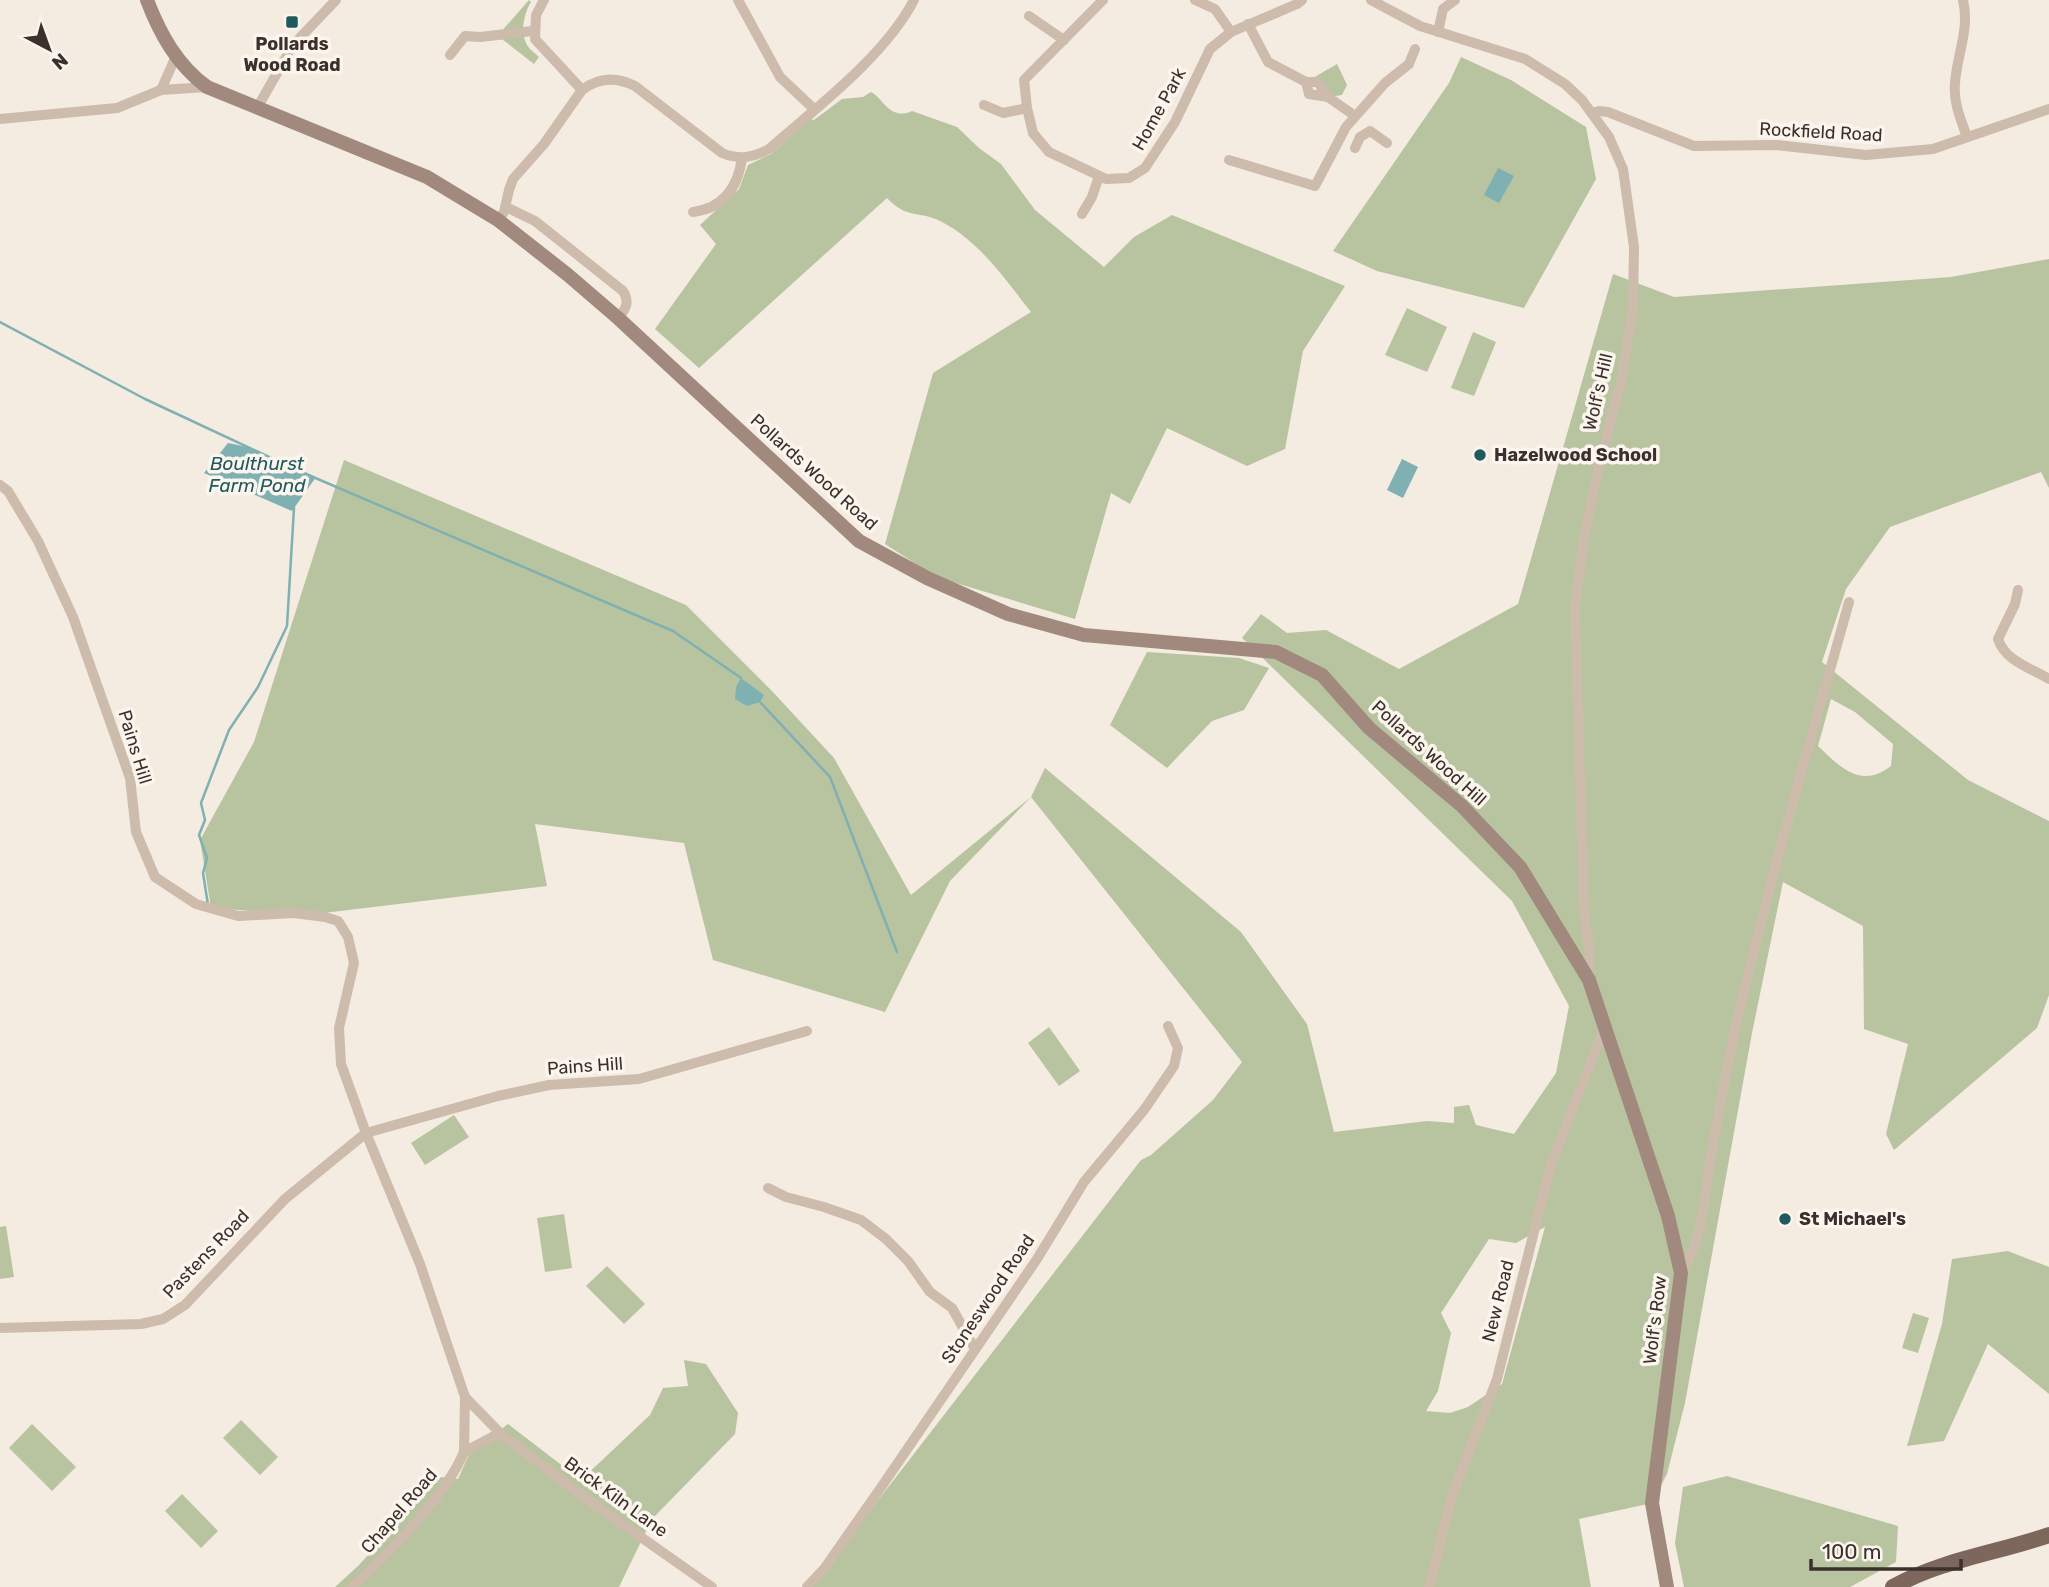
<svg xmlns="http://www.w3.org/2000/svg" width="2049" height="1587" viewBox="0 0 2049 1587" font-family="Rubik,sans-serif">
	<style>
		.green { fill: #b8c4a0; fill-rule: evenodd }
		.water { fill: #7fb0b2 }
		.lines { fill: none; stroke-linecap: round; stroke-linejoin: round }
		.stream { stroke: #7fb0b2; stroke-width: 2.5 }
		.street { stroke: #cdbbac; stroke-width: 10 }
		.secondary { stroke: #a18a7d; stroke-width: 14 }
		.primary { stroke: #7d675c; stroke-width: 16 }
		.poi-dot { fill: #1f5a5e; stroke: #fbf5ee; stroke-width: 2.5 }
		.labels { text-anchor: middle; stroke-width: 7; stroke-linejoin: round; paint-order: stroke }
		.poi-label { font-size: 18px; font-weight: bold; fill: #3b302b; stroke: #fbf5ee; text-anchor: start }
		.street-label { font-size: 18px; fill: #3b302b; stroke: #fbf5ee }
		.water-label { font-size: 19px; font-style: italic; fill: #1f5a5e; stroke: #fbf5ee }
	</style>
	<rect width="100%" height="100%" fill="#f4ebe1"/>
	<g class="green">
		<path d="M529,0L531,2C523,15 519,37 530,49C533,52 536,54 539,57L534,64L502,39L500,33Z"/>
		<polygon points="1461,57 1511,80 1586,127 1596,179 1524,308 1377,271 1333,251 1449,83"/>
		<polygon points="1337,64 1347,85 1342,95 1328,97 1318,82 1306,82"/>
		<path d="M871,92C884,99 890,121 912,111L957,127L979,148L1001,164L1035,210L1104,267L1134,237L1172,215L1345,286L1303,351L1285,449L1247,466L1167,428L1130,504L1111,493L1075,619L936,577L885,544L933,373L1031,312C1004,278 980,242 942,222C920,210 907,220 887,198L699,368L655,329L716,244L700,225L739,189L748,165L771,154L810,119L814,120L842,99L863,97Z"/>
		<path d="M2049,259V488L2041,472L1890,527L1846,589L1822,662L1968,780L2049,821V995L2037,1028L1894,1150L1886,1134L1908,1044L1864,1029L1863,926L1783,882L1752,1033L1685,1403L1667,1474L1652,1503L1579,1519L1591,1587H811L1141,1160L1151,1155L1213,1100L1242,1062L1031,797L1045,768L1241,932L1307,1024L1334,1132L1427,1121L1454,1123V1107L1469,1105L1476,1125L1514,1134L1556,1073L1569,1006L1512,901L1242,638L1261,614L1287,633L1326,630L1399,669L1518,604L1613,274L1674,297L1951,277ZM1831,699L1855,712L1893,744L1891,766C1861,789 1841,768 1818,746ZM1545,1227L1502,1384L1468,1407L1450,1413L1426,1411L1438,1391L1451,1333L1441,1313L1489,1239L1516,1243Z"/>
		<polygon points="1407,308 1447,327 1427,372 1385,355"/>
		<polygon points="1473,332 1496,342 1474,396 1451,388"/>
		<polygon points="344,460 686,605 772,691 834,758 911,895 1031,797 950,881 885,1012 713,960 684,843 535,824 547,886 307,915 211,908 200,840 254,742"/>
		<polygon points="1147,652 1239,658 1269,668 1244,710 1212,721 1167,768 1110,725"/>
		<polygon points="1049,1027 1080,1071 1059,1086 1028,1043"/>
		<polygon points="454,1115 469,1137 425,1165 411,1143"/>
		<polygon points="564,1214 572,1268 545,1272 537,1218"/>
		<polygon points="6,1226 14,1277 0,1279 0,1227"/>
		<polygon points="2008,1251 2049,1267 2049,1394 1988,1344 1944,1441 1907,1446 1942,1324 1952,1259"/>
		<polygon points="607,1266 645,1304 624,1324 586,1286"/>
		<polygon points="1913,1313 1929,1318 1918,1353 1902,1348"/>
		<polygon points="684,1360 706,1364 738,1413 735,1434 652,1519 619,1587 335,1587 358,1566 440,1477 458,1479 470,1452 508,1424 581,1480 650,1415 663,1388 688,1386"/>
		<polygon points="241,1420 278,1457 260,1475 223,1438"/>
		<polygon points="32,1424 76,1467 52,1491 9,1448"/>
		<polygon points="1727,1476 1898,1526 1896,1562 1850,1587 1684,1587 1675,1543 1683,1487"/>
		<polygon points="182,1494 218,1531 201,1548 165,1511"/>
	</g>
	<g class="water">
		<polygon points="1498,168 1514,176 1499,203 1484,195"/>
		<polygon points="228,443 247,447 316,477 292,511 204,473"/>
		<polygon points="1402,459 1418,467 1403,498 1387,490"/>
		<polygon points="741,678 764,695 760,702 747,706 735,699 736,687"/>
	</g>
	<g class="lines">
		<g class="stream">
			<polyline points="0,322 145,399 299,471 673,631 741,678"/>
			<polyline points="760,702 830,777 897,952"/>
			<polyline points="208,905 203,873 207,858 199,835 205,820 201,803 229,730 258,687 287,626 294,508"/>
		</g>
		<g class="street">
			<polyline points="544,0 536,15 535,39 582,90"/>
			<polyline points="738,0 780,77 814,109"/>
			<polyline points="1103,0 1024,80 1027,108 1033,133 1049,152 1106,179 1129,178 1145,168 1175,122 1210,49 1231,32 1297,4 1302,0"/>
			<polyline points="1195,0 1215,9 1231,32"/>
			<polyline points="1371,0 1420,26 1525,59 1565,84 1582,100 1609,137 1623,169 1634,247 1633,308 1621,382 1599,465 1583,544 1575,608 1584,909 1590,957 1589,979"/>
			<path d="M1963,0C1970,29 1957,54 1955,83C1953,102 1961,120 1967,137"/>
			<polyline points="1029,16 1064,40"/>
			<polyline points="1248,24 1268,62 1306,82 1318,82 1328,97 1355,116"/>
			<polyline points="1438,32 1443,9 1455,0"/>
			<polyline points="450,55 465,36 480,37 533,31"/>
			<polyline points="1306,82 1309,94 1328,97"/>
			<polyline points="161,90 176,56"/>
			<polyline points="984,105 1003,113 1027,108"/>
			<polyline points="257,108 293,45 336,0"/>
			<polyline points="1592,113 1599,111 1608,112 1694,146 1777,145 1866,155 1933,149 2049,109"/>
			<polyline points="0,119 117,108 161,90 207,87"/>
			<polyline points="1355,148 1360,137 1370,131 1387,143"/>
			<polyline points="1229,160 1315,186 1346,127 1385,83 1409,64 1415,49"/>
			<path d="M506,207L535,221L623,291C630,302 626,309 618,318"/>
			<path d="M693,212C724,208 738,187 742,158"/>
			<polyline points="1082,214 1092,197 1099,176"/>
			<path d="M498,220L504,212L509,190L513,179L544,144L582,90C599,77 617,77 635,86L722,153C739,160 753,158 769,149C816,108 885,56 914,0"/>
			<polyline points="0,485 8,491 38,541 73,617 130,778 136,832 155,877 196,904 238,916 294,913 325,917 338,921 348,937 354,963 339,1028 341,1064 366,1133 420,1264 465,1397 500,1433 581,1495 712,1587"/>
			<path d="M2018,590L2015,604L1998,639C2005,661 2031,668 2049,679"/>
			<polyline points="768,1188 786,1197 824,1207 861,1220 886,1239 908,1261 930,1292 952,1308 975,1349"/>
			<path d="M1681,1273C1706,1233 1702,1205 1710,1162C1718,1116 1726,1071 1736,1026C1768,883 1810,743 1849,602"/>
			<polyline points="0,1328 141,1324 163,1319 185,1305 285,1199 366,1133 498,1096 549,1085 639,1079 807,1031"/>
			<polyline points="465,1397 464,1452 500,1433"/>
			<path d="M352,1587C387,1556 447,1494 464,1452"/>
			<polyline points="807,1587 824,1569 882,1486 1037,1259 1084,1182 1144,1110 1174,1066 1178,1048 1168,1026"/>
			<polyline points="1429,1587 1451,1499 1497,1379 1551,1164 1605,1026"/>
		</g>
		<path class="secondary" d="M147,0C160,34 177,65 207,87L427,177L498,220L568,275L618,318L859,541L927,578L1008,614L1084,635L1276,652L1322,675L1369,728L1462,806L1520,867L1589,980L1668,1216L1681,1273L1652,1503L1667,1587"/>
		<path class="primary" d="M1893,1587C1941,1560 1997,1553 2049,1535"/>
	</g>
	<g class="poi-dot">
		<rect x="285" y="15" width="14" height="14" rx="3.5"/>
		<circle cx="1480" cy="455" r="7"/>
		<circle cx="1785" cy="1219" r="7"/>
	</g>
	<g class="labels">
		<g class="poi-label">
			<text x="292" y="50" text-anchor="middle">Pollards<tspan x="292" dy="21">Wood Road</tspan></text>
			<text x="1494" y="461">Hazelwood School</text>
			<text x="1799" y="1225">St Michael's</text>
		</g>
		<g class="street-label">
			<text transform="translate(1159 109) rotate(-61)" y="6">Home Park</text>
			<text transform="translate(1821 132) rotate(3)" y="6">Rockfield Road</text>
			<text transform="translate(1598 392) rotate(-77)" y="6">Wolf's Hill</text>
			<text transform="translate(814 472) rotate(42)" y="6">Pollards Wood Road</text>
			<text transform="translate(135 747) rotate(73)" y="6">Pains Hill</text>
			<text transform="translate(1429 753) rotate(42)" y="6">Pollards Wood Hill</text>
			<text transform="translate(585 1066) rotate(-4)" y="6">Pains Hill</text>
			<text transform="translate(206 1254) rotate(-46)" y="6">Pastens Road</text>
			<text transform="translate(988 1299) rotate(-56)" y="6">Stoneswood Road</text>
			<text transform="translate(1498 1301) rotate(-76)" y="6">New Road</text>
			<text transform="translate(1655 1320) rotate(-83)" y="6">Wolf's Row</text>
			<text transform="translate(616 1497) rotate(36)" y="6">Brick Kiln Lane</text>
			<text transform="translate(399 1511) rotate(-49)" y="6">Chapel Road</text>
		</g>
		<g class="water-label">
			<text x="257" y="470">Boulthurst<tspan x="257" dy="22">Farm Pond</tspan></text>
		</g>
	</g>
	<g transform="translate(49 49) rotate(139)" stroke="#fbf5ee" stroke-width="5" paint-order="stroke">
	<path d="M0-5L12 26L0 18L-12 26Z" fill="#3b302b"/>
	<text y="-10" font-size="19" font-weight="bold" text-anchor="middle" fill="#3b302b">N</text>
	</g>
	<path d="M1811 1559v10h150v-10" fill="none" stroke="#3b302b" stroke-width="3.5"/>
	<text x="1822" y="1559" font-size="21" fill="#3b302b" stroke="#fbf5ee" stroke-width="5" paint-order="stroke">100 m</text>
</svg>
